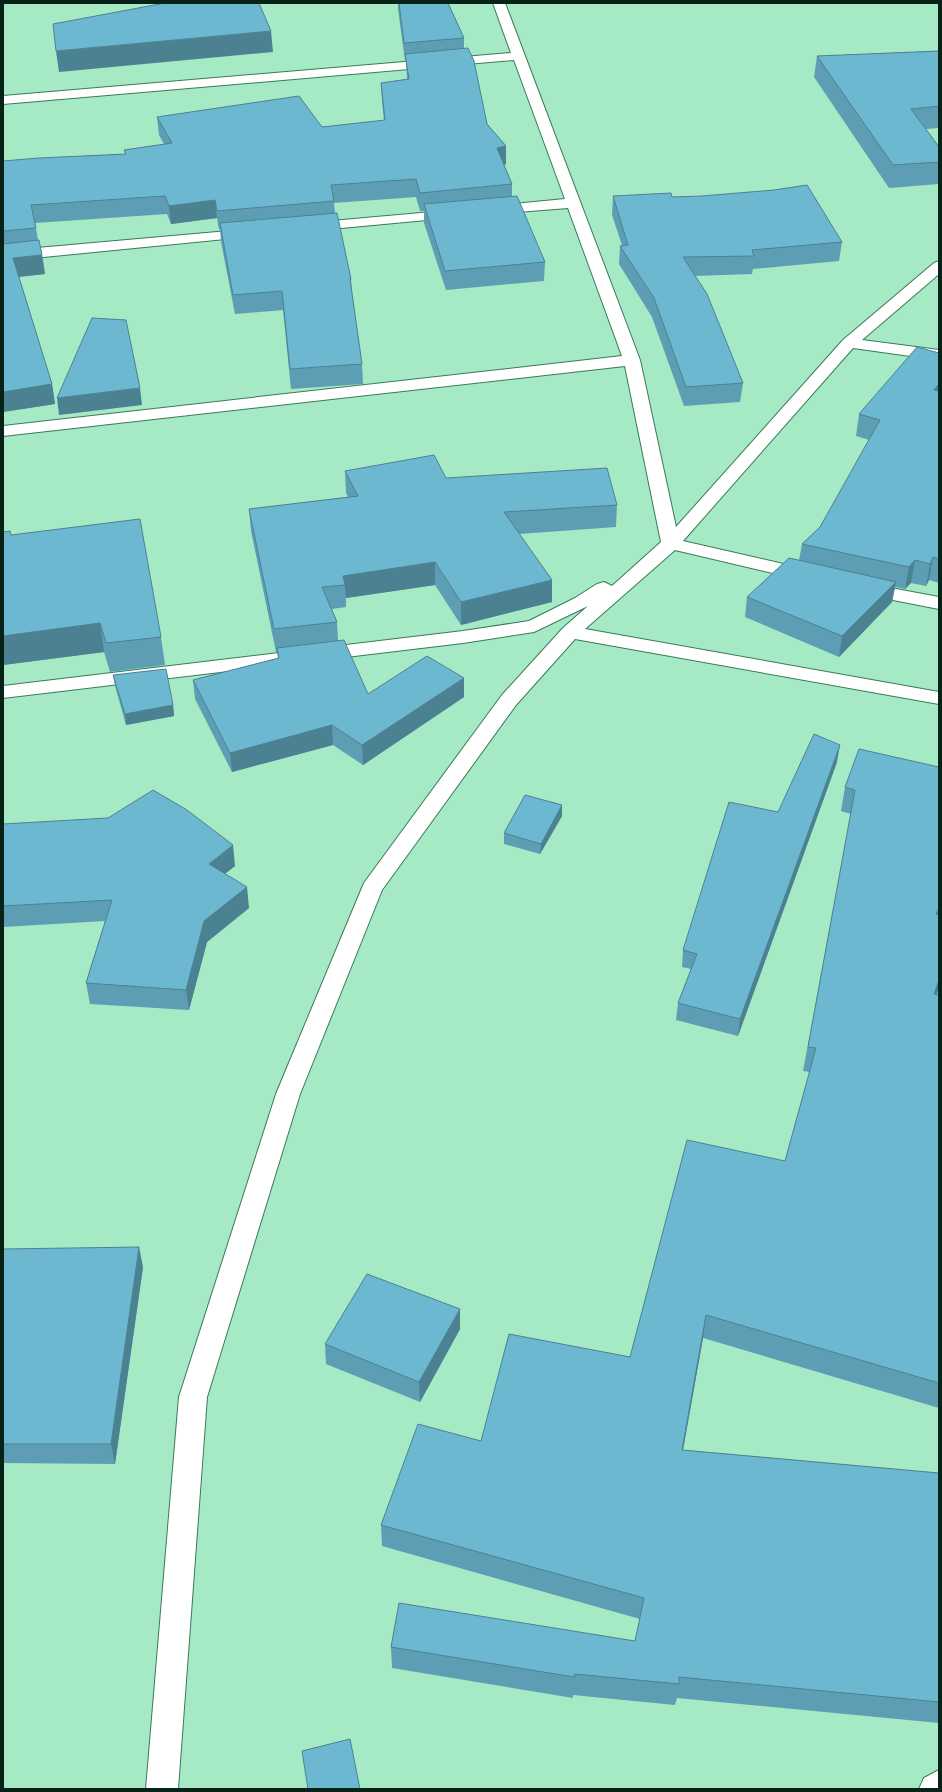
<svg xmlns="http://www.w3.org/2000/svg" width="942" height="1792" viewBox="0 0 942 1792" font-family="'Work Sans',sans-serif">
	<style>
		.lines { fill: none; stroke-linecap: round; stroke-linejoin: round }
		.minor-casing { stroke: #3a7a5b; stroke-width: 2 }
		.minor { fill: #fff; fill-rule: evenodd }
		.wall { fill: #5e9eb4 }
		.shaded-wall { fill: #4c8192 }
		.building { fill: #6db8d1; stroke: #4c8192 }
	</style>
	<rect width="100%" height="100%" fill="#a6e9c5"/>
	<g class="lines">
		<g class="minor-casing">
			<g id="minor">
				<polygon points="493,3 505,3 640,360 676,527 843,340 934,263 939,261 939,274 862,340 939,350 939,360 853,348 683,541 814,571 816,575 814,579 807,581 675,550 585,629 939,692 939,704 575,639 516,705 382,890 300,1094 207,1397 178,1789 146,1789 179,1397 276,1094 364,883 502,695 563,628 588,606 534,632 463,643 3,698 3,686 463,631 529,621 575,598 597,584 604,582 612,586 661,542 625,366 3,436 3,426 622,356 568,208 492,214 487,213 485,210 487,207 492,206 565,199 514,60 3,104 3,96 511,53"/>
				<polygon points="454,210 459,211 461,214 459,217 309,231 304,230 302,227 304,224 309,223"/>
				<polygon points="251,229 256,230 258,233 256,236 3,261 3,251"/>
				<polygon points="864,583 939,597 939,609 857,593 855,589 857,585"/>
				<polygon points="939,1770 939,1789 919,1789 924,1778"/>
			</g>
		</g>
		<use href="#minor" class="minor"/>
	</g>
	<g class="wall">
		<polygon points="398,3 448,3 464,38 464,49 487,124 506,146 506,164 504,165 512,184 512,196 545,262 544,281 446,290 424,223 424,211 420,211 416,197 334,203 335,213 351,279 352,296 362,364 363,384 291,389 283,310 235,314 221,242 220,229 219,230 217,218 171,224 167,214 35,223 38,240 42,255 45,274 19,277 52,384 55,404 3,412 3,161 125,154 124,150 164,144 159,135 157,117 322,127 384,121 382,101 381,83 407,79 406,60 405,61 398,9"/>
		<polygon points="939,51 939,128 926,129 939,147 939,184 889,188 814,77 817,56"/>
		<polygon points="613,196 672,197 842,242 839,261 753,269 752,274 695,276 743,383 740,402 684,406 652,317 619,264 620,246 622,245 612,215"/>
		<polygon points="939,353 939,583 929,580 926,586 911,583 905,589 895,587 892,602 839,657 745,617 747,597 799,560 802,544 820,527 869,440 856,436 859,414"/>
		<polygon points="345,471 446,478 617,505 616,527 519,534 552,580 552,602 461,625 435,585 346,598 346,607 332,609 337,622 338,640 368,694 464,678 464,697 363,765 333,745 232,772 195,699 193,680 278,658 277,652 276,652 251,531 249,509 348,497 346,493"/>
		<polygon points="3,532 11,535 161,637 165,665 110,672 104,652 3,665"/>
		<polygon points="113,675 173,705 174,716 126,725 115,686"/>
		<polygon points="837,762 738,1036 676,1020 678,1003 691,969 682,967 683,950 778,812"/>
		<polygon points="939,767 939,988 937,994 939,995 939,1408 703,1338 683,1450 939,1473 939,1723 677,1698 675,1705 573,1695 573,1698 392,1668 391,1647 635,1641 640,1619 382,1546 381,1525 481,1441 630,1357 785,1161 810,1072 803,1071 851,814 841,811 845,787"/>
		<polygon points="562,805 562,816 540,854 504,844 504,833"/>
		<polygon points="3,824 235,866 225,874 249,908 207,942 189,1010 90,1004 86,983 105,921 3,927"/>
		<polygon points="3,1249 143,1267 115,1464 3,1463"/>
		<polygon points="460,1309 460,1329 420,1402 326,1364 325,1344"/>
	</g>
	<g class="shaded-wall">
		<polygon points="271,31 273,52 59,72 56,51"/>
		<polygon points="506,146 506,164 497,166 497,148"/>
		<polygon points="215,200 217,218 171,224 169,206"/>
		<polygon points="42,255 45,274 17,277 13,258"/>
		<polygon points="52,384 55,404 3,412 3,392"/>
		<polygon points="939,384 939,401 934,390"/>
		<polygon points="140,388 142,405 59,415 57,398"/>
		<polygon points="933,557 929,580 926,586 930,564"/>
		<polygon points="915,560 911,583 905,589 909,567"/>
		<polygon points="435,562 435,585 346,598 345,585 343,576"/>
		<polygon points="552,580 552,602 461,625 461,602"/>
		<polygon points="896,582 892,602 839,657 842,636"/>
		<polygon points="100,623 104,652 3,665 3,636"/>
		<polygon points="464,678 464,697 363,765 362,745"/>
		<polygon points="173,705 174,716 126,725 125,714"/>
		<polygon points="332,725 333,745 232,772 230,753"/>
		<polygon points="840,745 837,762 738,1036 740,1019"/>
		<polygon points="562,805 562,816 540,854 541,844"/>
		<polygon points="233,845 235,866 211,884 209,864"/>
		<polygon points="247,887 249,908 207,942 189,1010 186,990 204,921"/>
		<polygon points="939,908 939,917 936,914"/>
		<polygon points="939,980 939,988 928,1018 934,994"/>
		<polygon points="139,1247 143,1267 115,1464 111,1444"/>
		<polygon points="460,1309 460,1329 420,1402 419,1382"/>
		<polygon points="706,1315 703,1338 679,1472 682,1450"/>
	</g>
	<g class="building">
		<polygon points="165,3 259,3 271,31 56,51 53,24"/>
		<polygon points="399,3 448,3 464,38 404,43"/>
		<polygon points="468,48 474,61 487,124 506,146 497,148 512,184 420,193 416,179 331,185 334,201 217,211 215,200 169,206 165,196 31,205 36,228 3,231 3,161 39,158 126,154 124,150 172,143 157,117 299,96 322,127 385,120 381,83 409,79 405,54"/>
		<polygon points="939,51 939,106 911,109 939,147 939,162 893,165 817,56"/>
		<polygon points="807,185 842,242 752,250 754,256 683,257 707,294 743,383 686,387 654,298 620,246 628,245 613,196 671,193 672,197 702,196 774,190"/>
		<polygon points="517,196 545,262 445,271 424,204"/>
		<polygon points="337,213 351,279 350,279 362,364 290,369 282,291 233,295 220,223"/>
		<polygon points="39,240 42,255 13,258 52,384 3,392 3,244"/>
		<polygon points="92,318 126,320 140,388 57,398"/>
		<polygon points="917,347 939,353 939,384 934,390 939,391 939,559 933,557 930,564 915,560 909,567 802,544 820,527 880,420 859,414"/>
		<polygon points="434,455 446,478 607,468 617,505 504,512 552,580 461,602 435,562 343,576 345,585 322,587 337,622 274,629 249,509 358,496 345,471"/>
		<polygon points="140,519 161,637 106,643 100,623 3,636 3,532 10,531 11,535"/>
		<polygon points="789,558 896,582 842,636 747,597"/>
		<polygon points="344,640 368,694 427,656 464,678 362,745 332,725 230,753 193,680 279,658 277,648"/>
		<polygon points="166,669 173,705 125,714 113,675"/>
		<polygon points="814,734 840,745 740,1019 678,1003 697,954 683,950 729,802 778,812"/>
		<polygon points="859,749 939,767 939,908 936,914 939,915 939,980 934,994 939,995 939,1383 706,1315 682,1450 939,1473 939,1702 679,1677 679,1684 575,1674 574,1677 391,1647 399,1603 635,1641 644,1598 381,1525 418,1424 481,1441 509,1334 630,1357 687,1140 785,1161 816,1048 808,1047 855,790 845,787"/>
		<polygon points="153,790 187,810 233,845 209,864 247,887 204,921 186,990 86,983 112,900 3,906 3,824 108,818"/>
		<polygon points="525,795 562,805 541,844 504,833"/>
		<polygon points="139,1247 111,1444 3,1444 3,1249"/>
		<polygon points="367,1274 460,1309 419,1382 325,1344"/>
		<polygon points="350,1739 360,1789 308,1789 302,1751"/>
	</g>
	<rect width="942" height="1792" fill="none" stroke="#072216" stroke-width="8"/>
</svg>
